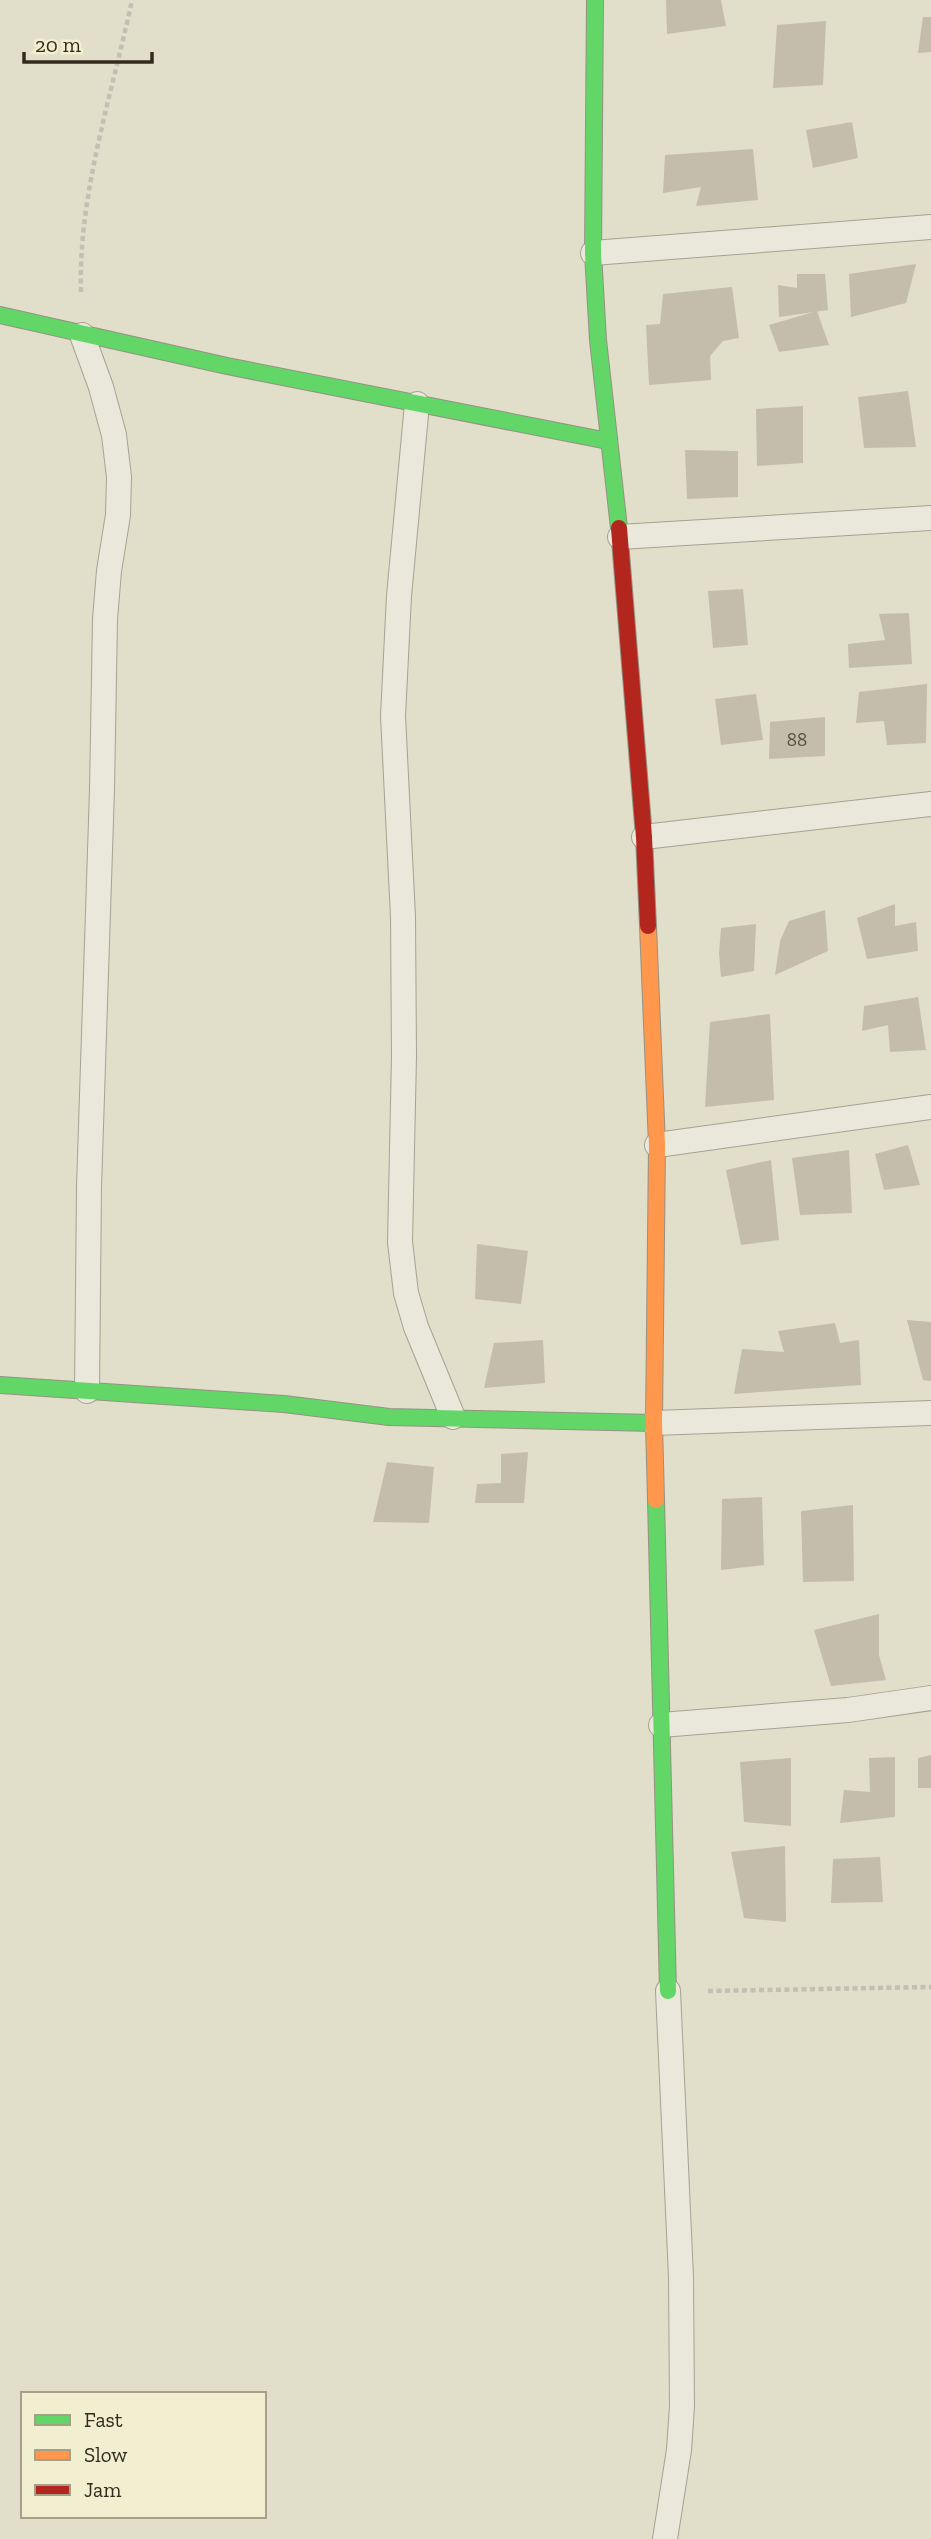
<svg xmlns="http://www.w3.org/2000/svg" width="931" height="2539" viewBox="0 0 931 2539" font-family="'Zilla Slab',serif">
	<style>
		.building { fill: #c4bdab }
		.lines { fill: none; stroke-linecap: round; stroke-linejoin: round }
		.lane-casing { stroke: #a6a294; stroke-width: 26 }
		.fast-casing { stroke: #959284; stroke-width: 18 }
		.slow-casing { stroke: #959284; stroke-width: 18 }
		.jam-casing { stroke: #959284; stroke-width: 18 }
		.path { stroke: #c2bfb3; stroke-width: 4.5; stroke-dasharray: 5 3.5; stroke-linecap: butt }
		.lane { stroke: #eae7db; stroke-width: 24 }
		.fast { stroke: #63d668; stroke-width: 16 }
		.slow { stroke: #ff974d; stroke-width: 16 }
		.jam { stroke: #b3261e; stroke-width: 16 }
		.labels { text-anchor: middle; stroke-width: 5; stroke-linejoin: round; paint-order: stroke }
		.number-label { font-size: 19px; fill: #575040 }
	</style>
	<rect width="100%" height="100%" fill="#e1deca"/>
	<g class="building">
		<polygon points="666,0 721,0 726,26 667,34"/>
		<polygon points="923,17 931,17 931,52 918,53"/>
		<polygon points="826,21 823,85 773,88 777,25"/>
		<polygon points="852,122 858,158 813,168 806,130"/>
		<polygon points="753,149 758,200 696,206 701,187 663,193 665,155"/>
		<polygon points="916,264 906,303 851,317 849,274"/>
		<polygon points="797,274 825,274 828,310 779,317 778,285 797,288"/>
		<polygon points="732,287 739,338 723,341 710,356 711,380 649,385 646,325 660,324 663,294"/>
		<polygon points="817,311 829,345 779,352 769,325"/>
		<polygon points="908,391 916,447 864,448 858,397"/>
		<polygon points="803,406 803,463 757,466 756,409"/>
		<polygon points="685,450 738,451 738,497 687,499"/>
		<polygon points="743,589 748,645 713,648 708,591"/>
		<polygon points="909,613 912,664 849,668 848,644 885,640 879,614"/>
		<polygon points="927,684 926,743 887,745 884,721 856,723 859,692"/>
		<polygon points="756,694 763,740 721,745 715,699"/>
		<polygon points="825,717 825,756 769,759 770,722"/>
		<polygon points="895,904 895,926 916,922 918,951 867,959 857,918"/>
		<polygon points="825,910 828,951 775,975 780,941 789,921"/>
		<polygon points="756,924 754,971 721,977 719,953 721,928"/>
		<polygon points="918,997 926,1050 890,1052 888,1025 862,1031 864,1006"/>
		<polygon points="770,1014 774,1100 705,1107 710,1022"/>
		<polygon points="908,1145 920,1185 884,1190 875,1154"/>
		<polygon points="849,1150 852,1213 800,1215 792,1158"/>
		<polygon points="771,1160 779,1240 741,1245 726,1170"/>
		<polygon points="477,1244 528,1251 521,1304 475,1299"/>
		<polygon points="907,1320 931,1322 931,1381 923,1380"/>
		<polygon points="835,1323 840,1343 859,1340 861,1385 734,1394 742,1349 784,1352 778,1331"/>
		<polygon points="543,1340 545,1383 484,1388 494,1343"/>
		<polygon points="528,1452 524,1503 475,1503 477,1484 501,1483 501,1454"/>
		<polygon points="387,1462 434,1467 429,1523 373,1522"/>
		<polygon points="762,1497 764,1565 721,1570 722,1499"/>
		<polygon points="853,1505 854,1581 803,1582 801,1511"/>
		<polygon points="879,1614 879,1655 886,1680 831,1686 814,1630"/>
		<polygon points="931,1755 931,1788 918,1788 918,1758"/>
		<polygon points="895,1757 895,1817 840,1823 844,1790 870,1792 869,1758"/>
		<polygon points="791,1758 791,1826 744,1822 740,1762"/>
		<polygon points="785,1846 786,1922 744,1918 731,1852"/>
		<polygon points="880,1857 883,1902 831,1903 833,1859"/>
	</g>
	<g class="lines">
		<g class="lane-casing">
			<g id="lane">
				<polyline points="593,253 931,227"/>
				<polyline points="82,335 101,387 114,435 119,477 118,515 109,571 105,619 102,790 89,1187 87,1391"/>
				<polyline points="417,404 399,596 393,716 403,917 404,1056 400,1242 406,1293 416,1327 453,1417"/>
				<polyline points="620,537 931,518"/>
				<polyline points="644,837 931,804"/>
				<polyline points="657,1145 931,1107"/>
				<polyline points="654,1423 931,1413"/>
				<polyline points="661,1725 848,1710 931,1698"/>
				<polyline points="665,2539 679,2450 682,2406 681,2277 668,1991"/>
			</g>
		</g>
		<g class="fast-casing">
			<g id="fast">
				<polyline points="595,0 593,253 598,340 619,528"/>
				<polyline points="0,315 227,366 608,441"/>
				<polyline points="0,1385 284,1404 389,1417 654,1423"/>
				<polyline points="656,1500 668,1991"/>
			</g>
		</g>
		<g class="slow-casing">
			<polyline id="slow" points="648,926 657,1145 654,1423 656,1500"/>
		</g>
		<g class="jam-casing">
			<polyline id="jam" points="619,528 644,837 648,926"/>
		</g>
		<g class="path">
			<path d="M81,292C78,194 112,95 132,0"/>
			<polyline points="708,1991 931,1987"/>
		</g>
		<use href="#lane" class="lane"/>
		<use href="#fast" class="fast"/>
		<use href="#slow" class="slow"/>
		<use href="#jam" class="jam"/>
	</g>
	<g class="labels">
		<g class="number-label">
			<text x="797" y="746">88</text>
		</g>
	</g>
	<rect x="21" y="2392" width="245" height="126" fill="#f2eed0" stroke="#a6a088" stroke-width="2"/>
	<rect x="35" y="2415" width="35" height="10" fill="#63d668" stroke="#a6a088" stroke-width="2"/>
	<text x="84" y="2427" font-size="21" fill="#332b1d">Fast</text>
	<rect x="35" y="2450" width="35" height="10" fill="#ff974d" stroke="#a6a088" stroke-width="2"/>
	<text x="84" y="2462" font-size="21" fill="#332b1d">Slow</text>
	<rect x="35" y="2485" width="35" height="10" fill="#b3261e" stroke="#a6a088" stroke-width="2"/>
	<text x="84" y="2497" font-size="21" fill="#332b1d">Jam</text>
	<path d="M24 52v10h128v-10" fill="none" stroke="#332b1d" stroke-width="3.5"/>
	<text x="35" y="52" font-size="21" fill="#332b1d" stroke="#f2eed0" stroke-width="5" paint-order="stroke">20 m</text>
</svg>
